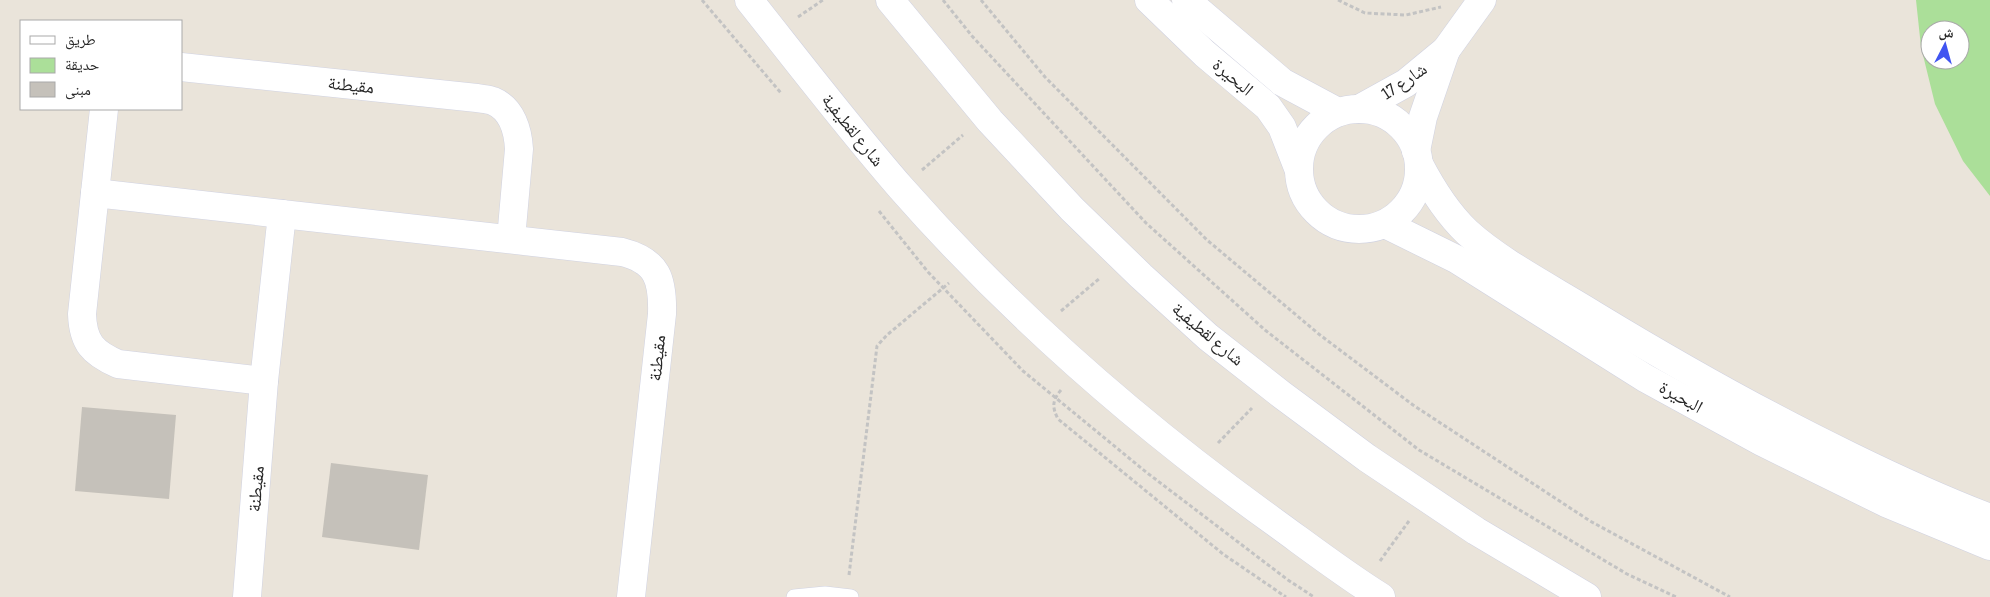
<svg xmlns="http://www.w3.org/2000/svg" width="1990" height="597" viewBox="0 0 1990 597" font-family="'Sofia Sans Condensed','Noto Naskh Arabic',sans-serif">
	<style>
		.green { fill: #abdf99; fill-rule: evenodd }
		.building { fill: #c5c1ba }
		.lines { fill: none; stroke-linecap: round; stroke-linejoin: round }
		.service-casing { stroke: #d0d2e1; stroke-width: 16 }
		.minor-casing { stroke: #d0d2e1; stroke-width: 29 }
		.tertiary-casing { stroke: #d0d2e1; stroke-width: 29 }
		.path { stroke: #c3c3c3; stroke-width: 3; stroke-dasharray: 4 2.5; stroke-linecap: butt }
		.service { stroke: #fff; stroke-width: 15 }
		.minor { stroke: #fff; stroke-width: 28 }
		.tertiary { stroke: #fff; stroke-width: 28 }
		.labels { text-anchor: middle; stroke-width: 4; stroke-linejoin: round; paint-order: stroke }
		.street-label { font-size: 18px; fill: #282828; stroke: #fff }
	</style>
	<rect width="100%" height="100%" fill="#eae4da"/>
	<path class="green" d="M1916,0H1990V196L1963,161L1935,104L1921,47ZM1930,30H1960V60H1930Z"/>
	<g class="building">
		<polygon points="82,407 176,415 169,499 75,491"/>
		<polygon points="331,463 428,475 419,550 322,537"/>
	</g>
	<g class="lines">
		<g class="service-casing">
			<polyline id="service" points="794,597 825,594 851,597"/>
		</g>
		<g class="minor-casing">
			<g id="minor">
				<polyline points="1149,0 1205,54 1268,107 1282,127 1298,168"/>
				<polyline points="1186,0 1282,82 1338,112"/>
				<path d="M181,67L477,98C482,99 488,99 493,101C512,109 518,131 519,149L511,239"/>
				<circle cx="1359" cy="169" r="60"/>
				<path d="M104,109L82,314C83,343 93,353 118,364L264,381"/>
				<polyline points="1359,109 1406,83 1446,50 1482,0"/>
				<polyline points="1416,151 1423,117 1446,50"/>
				<path d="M1419,164C1432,189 1447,213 1467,232C1501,263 1554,290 1594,315C1678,366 1763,414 1852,457C1897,479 1943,500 1990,518"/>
				<path d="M95,193L622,252C658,261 663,280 662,314L631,597"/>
				<polyline points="1385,224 1456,259 1645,378 1762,442 1886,503 1990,546"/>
				<polyline points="247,597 264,381 282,214"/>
			</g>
		</g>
		<g class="tertiary-casing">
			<g id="tertiary">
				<path d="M749,0C799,63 848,127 901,188C1011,313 1138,424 1273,521C1309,547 1344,574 1381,597"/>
				<polyline points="890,0 990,121 1072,209 1141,276 1208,337 1282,395 1367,458 1476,531 1587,597"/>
			</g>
		</g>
		<g class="path">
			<polyline points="702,0 781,93"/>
			<polyline points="943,0 972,36 1146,223 1265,330 1419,450 1627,574 1676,597"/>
			<polyline points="981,0 1045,77 1207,240 1320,335 1413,405 1590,521 1730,597"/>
			<polyline points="1338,0 1365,13 1406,15 1441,7"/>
			<polyline points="798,17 823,0"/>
			<polyline points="922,170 963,135"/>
			<polyline points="879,211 928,272 1023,371 1146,472 1288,580 1314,597"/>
			<polyline points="1061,311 1100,278"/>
			<path d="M1061,390C1052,401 1052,407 1058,419L1223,554L1286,597"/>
			<polyline points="1218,443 1252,408"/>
			<polyline points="1380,561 1409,521"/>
			<polyline points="849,575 877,346 887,335 949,283"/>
		</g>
		<use href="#service" class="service"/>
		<use href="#minor" class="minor"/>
		<use href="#tertiary" class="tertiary"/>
	</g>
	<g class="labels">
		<g class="street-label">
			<text transform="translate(1233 77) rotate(40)" y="6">البحيرة</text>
			<text transform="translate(1404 81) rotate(-34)" y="6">شارع 17</text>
			<text transform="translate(351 85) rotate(6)" y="6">مقيطنة</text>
			<text transform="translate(853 130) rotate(51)" y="6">شارع لقطيفية</text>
			<text transform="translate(1208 334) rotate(40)" y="6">شارع لقطيفية</text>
			<text transform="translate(657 358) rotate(-84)" y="6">مقيطنة</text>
			<text transform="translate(1681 397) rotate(29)" y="6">البحيرة</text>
			<text transform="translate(256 489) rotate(-85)" y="6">مقيطنة</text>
		</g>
	</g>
	<rect x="20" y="20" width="162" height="90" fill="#ffffff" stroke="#a9a9a9"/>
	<rect x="30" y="36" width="25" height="8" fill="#ffffff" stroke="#a9a9a9"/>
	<text x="65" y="45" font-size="15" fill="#282828">طريق</text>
	<rect x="30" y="58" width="25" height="15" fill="#abdf99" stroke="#a9a9a9"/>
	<text x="65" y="70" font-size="15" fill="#282828">حديقة</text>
	<rect x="30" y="82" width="25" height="15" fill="#c5c1ba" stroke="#a9a9a9"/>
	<text x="65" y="95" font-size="15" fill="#282828">مبنى</text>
	<g transform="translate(1945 45) rotate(6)"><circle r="24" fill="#ffffff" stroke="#a9a9a9"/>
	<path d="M0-4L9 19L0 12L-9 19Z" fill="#4054f1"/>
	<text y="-8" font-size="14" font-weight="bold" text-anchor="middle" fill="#282828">ش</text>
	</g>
</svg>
